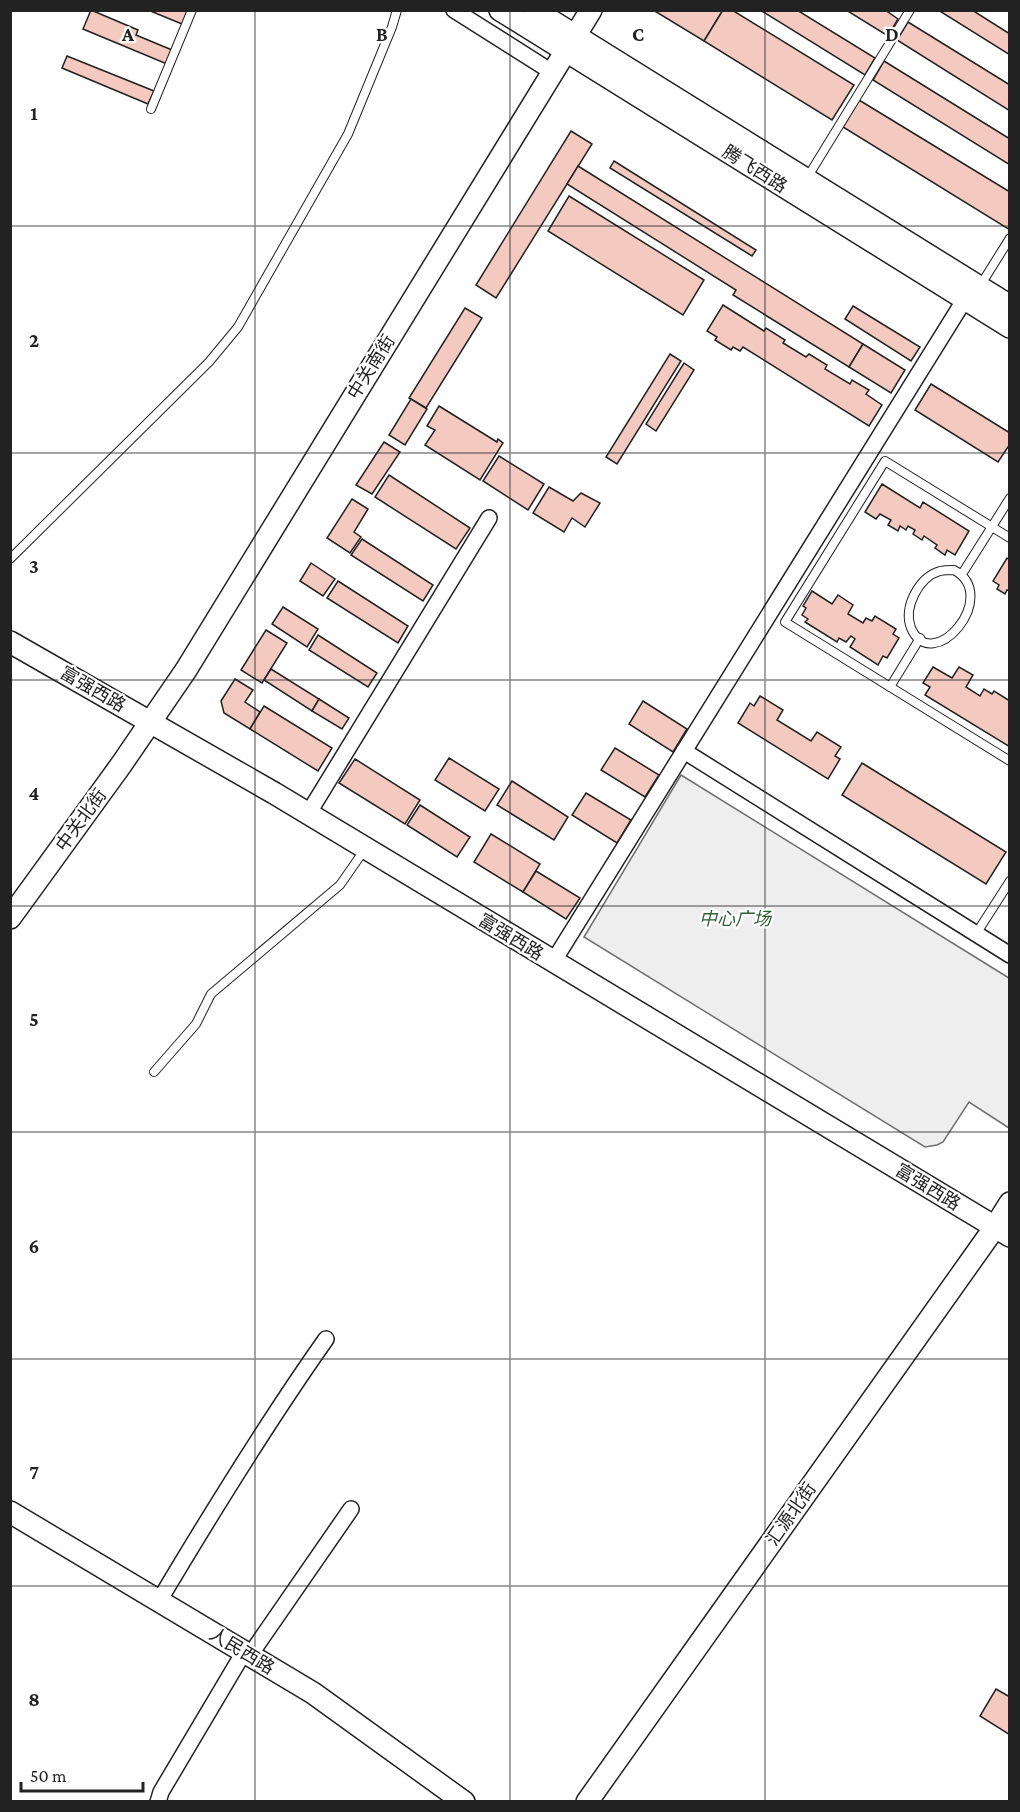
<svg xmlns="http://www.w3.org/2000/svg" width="1020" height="1812" viewBox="0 0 1020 1812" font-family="'Crimson Pro','Noto Sans SC',serif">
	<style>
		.green { fill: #eee; stroke: #6f6f6f; stroke-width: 1.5 }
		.building { fill: #f3c9c0; stroke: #222; stroke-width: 1.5 }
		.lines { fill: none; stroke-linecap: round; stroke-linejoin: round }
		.lane-casing { stroke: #222; stroke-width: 10 }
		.street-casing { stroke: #222; stroke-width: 18 }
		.secondary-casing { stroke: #222; stroke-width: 24 }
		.lane { stroke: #fff; stroke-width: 8 }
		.street { stroke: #fff; stroke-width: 15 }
		.secondary { stroke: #fff; stroke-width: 21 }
		.grid { fill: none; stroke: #222; stroke-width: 1.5; stroke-opacity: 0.55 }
		.labels { text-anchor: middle; stroke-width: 4.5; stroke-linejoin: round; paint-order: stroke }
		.street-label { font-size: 18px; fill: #222; stroke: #fff }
		.park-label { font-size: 18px; font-style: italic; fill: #2f5e38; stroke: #fff }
		.grid-label { font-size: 20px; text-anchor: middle; font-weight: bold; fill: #222; stroke: #fff; stroke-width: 4.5; stroke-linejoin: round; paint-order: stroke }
	</style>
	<rect width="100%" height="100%" fill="#fff"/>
	<polygon class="green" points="681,775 1009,978 1009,1128 969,1102 943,1142 937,1145 925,1147 584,937"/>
	<g class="building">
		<polygon points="91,10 138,30 136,35 172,50 167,64 83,29"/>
		<polygon points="148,10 187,10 188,11 182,24"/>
		<polygon points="653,10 723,10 704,41"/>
		<polygon points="723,10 732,10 854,85 832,120 704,41"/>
		<polygon points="760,10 797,10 875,58 865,75"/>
		<polygon points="846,10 885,10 898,19 888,36"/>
		<polygon points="938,10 972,10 1010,34 1010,55"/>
		<polygon points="908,22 1010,85 1010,111 897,40"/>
		<polygon points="67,56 154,91 148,104 62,68"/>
		<polygon points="884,61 1010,139 1010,165 873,80"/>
		<polygon points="859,100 1010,192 1010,230 843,127"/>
		<polygon points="571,131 592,144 496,298 476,285"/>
		<polygon points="614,161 756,250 752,256 610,168"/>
		<polygon points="578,166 863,344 849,367 733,295 736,290 567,184"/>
		<polygon points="569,196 704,280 683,315 548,231"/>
		<polygon points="723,305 764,331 766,328 785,340 783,343 806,357 809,354 827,365 825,369 850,384 852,380 869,390 866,394 882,405 869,426 743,347 740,351 733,347 731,350 715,340 717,337 707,331"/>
		<polygon points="853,306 920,347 911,361 845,319"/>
		<polygon points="465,308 482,318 426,408 409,398"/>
		<polygon points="863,344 905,370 891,393 849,367"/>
		<polygon points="670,354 681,361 617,464 606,457"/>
		<polygon points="684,363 694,370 656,431 646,424"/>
		<polygon points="931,384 1010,433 1010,444 998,462 915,410"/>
		<polygon points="411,399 427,409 405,445 389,435"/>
		<polygon points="439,406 497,442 498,439 503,443 480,480 425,445 435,430 427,426"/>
		<polygon points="384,442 400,452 372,494 356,485"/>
		<polygon points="499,456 544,484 528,510 483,481"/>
		<polygon points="389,475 470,528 456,549 375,497"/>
		<polygon points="882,484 920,508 923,502 969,531 955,555 947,550 945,555 935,548 937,545 924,536 922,540 913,534 915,530 908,526 906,530 900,526 898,531 888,525 891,520 880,514 876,519 865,512"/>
		<polygon points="549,487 573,501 581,493 600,503 585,527 572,518 564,532 533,513"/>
		<polygon points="352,499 368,509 354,532 361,537 350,553 327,538"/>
		<polygon points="362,539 433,585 423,601 351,555"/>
		<polygon points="1007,558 1010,560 1010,591 1007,590 1005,594 997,589 999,585 993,581"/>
		<polygon points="311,563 335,579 323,596 300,581"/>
		<polygon points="338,581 408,626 398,643 327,598"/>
		<polygon points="812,591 832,604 838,595 853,605 848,614 863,623 866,618 872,621 875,616 896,629 893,634 899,638 887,658 883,656 878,665 850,647 855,639 851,636 846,642 839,638 837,642 805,622 808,619 802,615 806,608 803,606"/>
		<polygon points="283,607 318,629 307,647 272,624"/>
		<polygon points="266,630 287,643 262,683 241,670"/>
		<polygon points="318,635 377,673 368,687 309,650"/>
		<polygon points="933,667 952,678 959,667 973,675 966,687 980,696 984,689 992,694 994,691 1010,701 1010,747 925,695 930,687 923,683"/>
		<polygon points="271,669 319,699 312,711 264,680"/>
		<polygon points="235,679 253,690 245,702 260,712 250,729 224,713 221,701"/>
		<polygon points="760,696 783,710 777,720 811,741 817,732 841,747 835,756 840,759 828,779 738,723 750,703 754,706"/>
		<polygon points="319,699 349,718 342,729 312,711"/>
		<polygon points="643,701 687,729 673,752 629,724"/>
		<polygon points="264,706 332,748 318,771 250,729"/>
		<polygon points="615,748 659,775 645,797 601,770"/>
		<polygon points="449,758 499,789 485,811 435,780"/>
		<polygon points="355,759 420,800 405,824 339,783"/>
		<polygon points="862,763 1006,852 986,884 842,795"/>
		<polygon points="512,781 568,817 554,840 497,805"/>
		<polygon points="586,793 631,820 617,843 572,815"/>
		<polygon points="420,805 470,837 457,857 407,825"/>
		<polygon points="491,834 540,864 523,892 474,862"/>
		<polygon points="536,871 580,898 566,919 523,892"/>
		<polygon points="996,1689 1010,1697 1010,1735 980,1716"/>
	</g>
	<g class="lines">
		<g class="lane-casing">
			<g id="lane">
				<polyline points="151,109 192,10"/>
				<polyline points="807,178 910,10"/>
				<polyline points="980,286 1010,238"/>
				<polyline points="1010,538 885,461 785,622 1010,761"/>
				<polyline points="10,559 209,362 238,327 348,134 392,27 397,10"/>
				<path d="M954,570C1002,596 932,677 911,628C903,607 919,577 940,571C944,570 950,570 954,570Z"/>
				<polyline points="962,574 1010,498"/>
				<polyline points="890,687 920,638"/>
				<polyline points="976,934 1010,881"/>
				<polyline points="154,1072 196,1024 211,994 340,885 365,849"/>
			</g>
		</g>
		<g class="street-casing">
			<g id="street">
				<polyline points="454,10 552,72"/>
				<polyline points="684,751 1010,955"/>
				<polyline points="308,814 489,518"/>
				<polyline points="553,962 965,299"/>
				<path d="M159,1601C212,1512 266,1424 326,1339"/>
				<polyline points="250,1655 351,1509"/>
				<polyline points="158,1802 161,1792 244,1652"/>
			</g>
		</g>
		<g class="secondary-casing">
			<g id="secondary">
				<polyline points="500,10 1010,327"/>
				<polyline points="534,10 1010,306"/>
				<polyline points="10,642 274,793 1010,1236"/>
				<polyline points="10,918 121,765 186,670 591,10"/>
				<polyline points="10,1512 313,1693 464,1802"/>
				<polyline points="587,1802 995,1227 1010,1203"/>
			</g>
		</g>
		<use href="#lane" class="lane"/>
		<use href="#street" class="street"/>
		<use href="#secondary" class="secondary"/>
	</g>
	<path class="grid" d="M255,10V1802M510,10V1802M765,10V1802M10,226H1010M10,453H1010M10,680H1010M10,906H1010M10,1132H1010M10,1359H1010M10,1586H1010"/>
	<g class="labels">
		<g class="street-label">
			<text transform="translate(755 169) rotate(32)" y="6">腾飞西路</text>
			<text transform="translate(371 367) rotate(-58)" y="6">中关南街</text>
			<text transform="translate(93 689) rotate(30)" y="6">富强西路</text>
			<text transform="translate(81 820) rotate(-54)" y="6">中关北街</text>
			<text transform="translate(511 937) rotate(31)" y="6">富强西路</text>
			<text transform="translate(928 1187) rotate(31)" y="6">富强西路</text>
			<text transform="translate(791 1514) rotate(-55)" y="6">汇源北街</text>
			<text transform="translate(242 1651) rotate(31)" y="6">人民西路</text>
		</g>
		<g class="park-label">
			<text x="735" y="925">中心广场</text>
		</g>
	</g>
	<g class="grid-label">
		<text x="128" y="41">A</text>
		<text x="382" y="41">B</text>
		<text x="638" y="41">C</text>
		<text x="892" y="41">D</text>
		<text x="34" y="120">1</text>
		<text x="34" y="347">2</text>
		<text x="34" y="573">3</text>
		<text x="34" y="800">4</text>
		<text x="34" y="1026">5</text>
		<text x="34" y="1253">6</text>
		<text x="34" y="1479">7</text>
		<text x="34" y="1706">8</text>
	</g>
	<rect width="1020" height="1812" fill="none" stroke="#222222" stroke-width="24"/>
	<path d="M21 1782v9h122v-9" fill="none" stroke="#222222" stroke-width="3"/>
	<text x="30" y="1782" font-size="18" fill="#222222" stroke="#ffffff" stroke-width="4.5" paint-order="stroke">50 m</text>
</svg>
